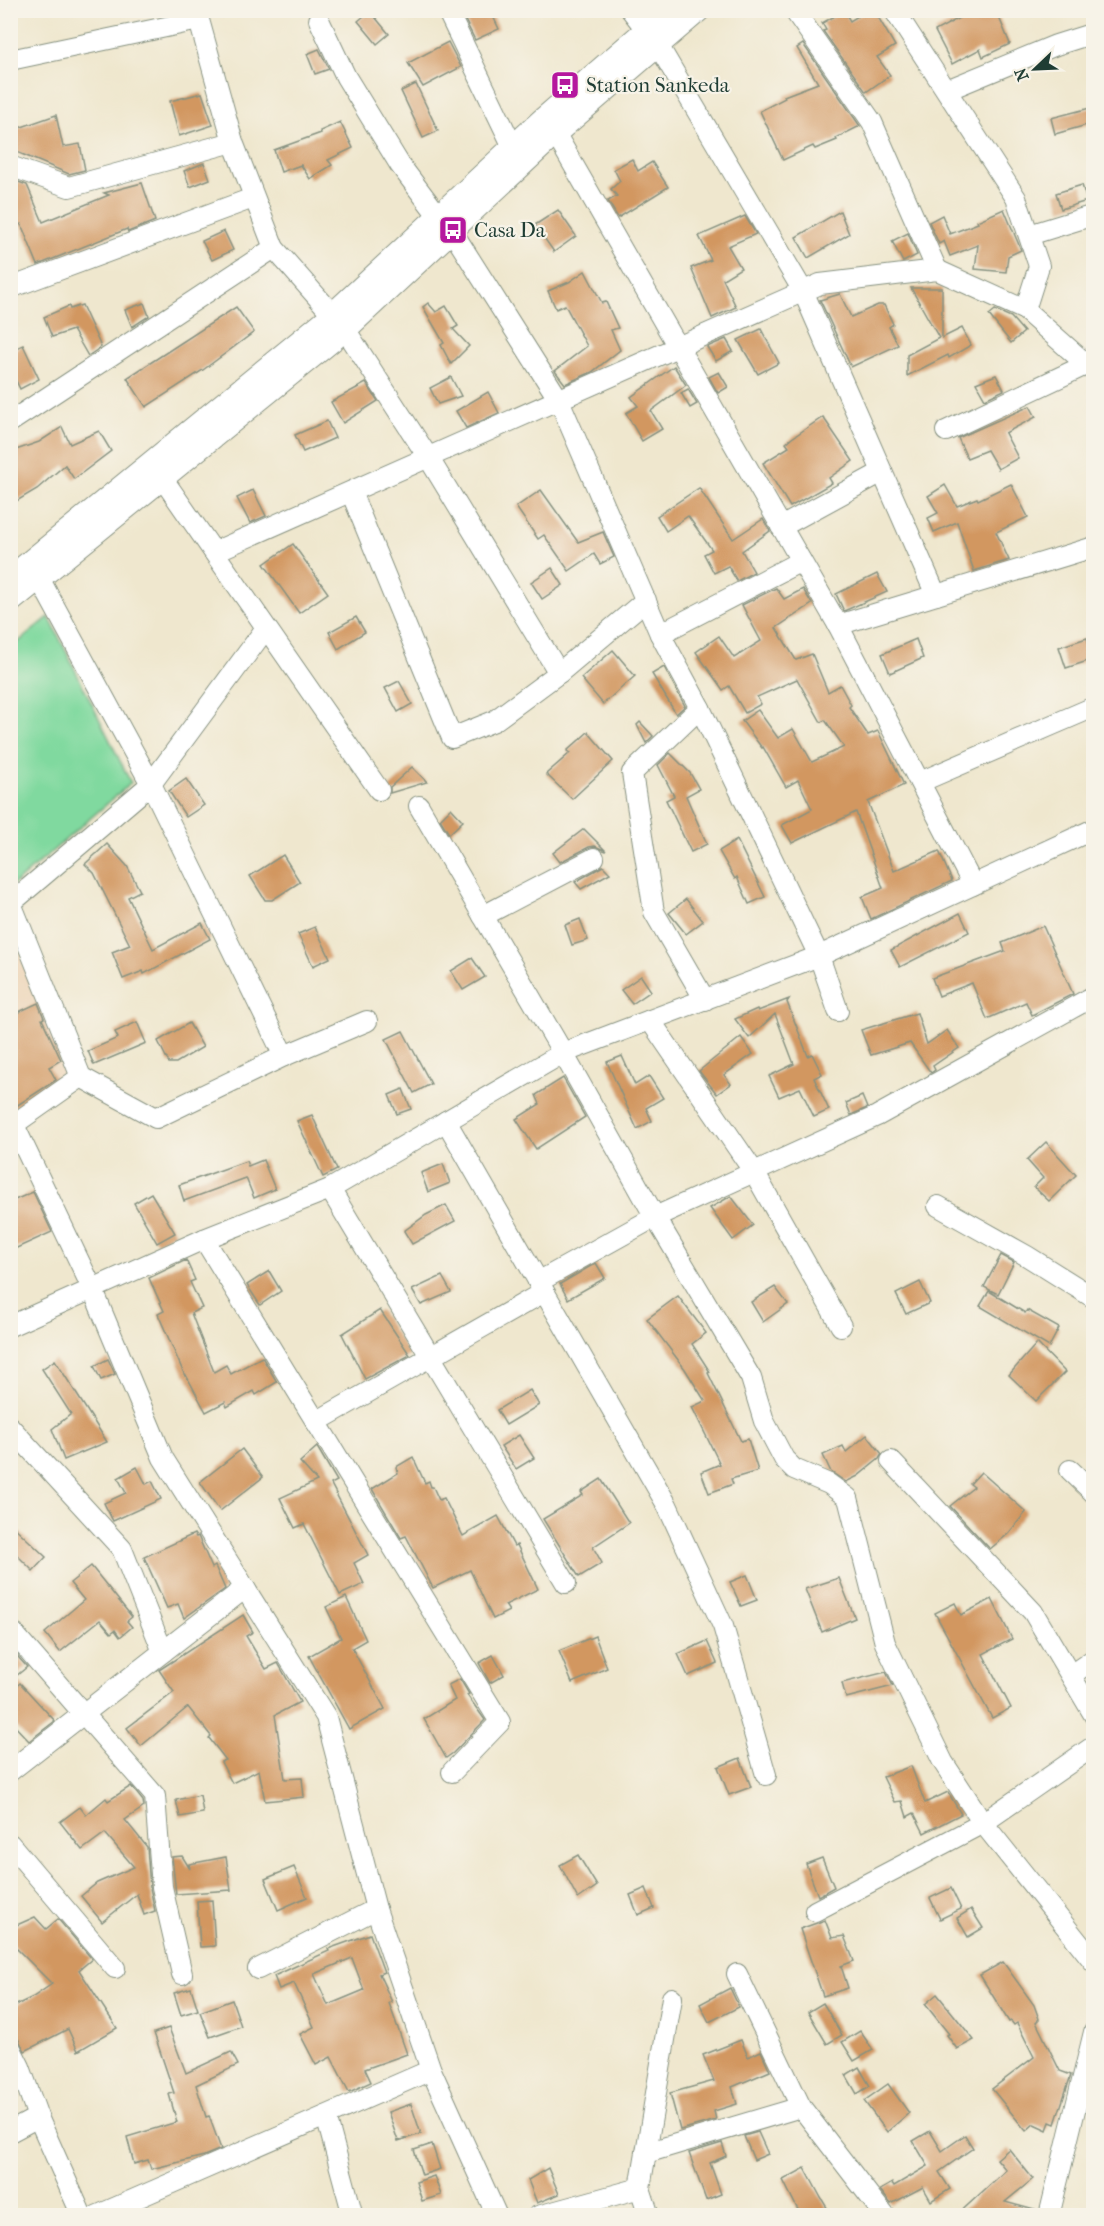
<svg xmlns="http://www.w3.org/2000/svg" width="1104" height="2226" viewBox="0 0 1104 2226" font-family="'IM FELL French Canon',serif">
	<style>
		.built { fill: #eed7bb }
		.green { fill: #80d99f; stroke: #508b6a; stroke-width: 1.5 }
		.building { fill: #d29760; fill-rule: evenodd }
		.lines { fill: none; stroke-linecap: round; stroke-linejoin: round }
		.minor-casing { stroke: #879281; stroke-width: 22 }
		.major-casing { stroke: #879281; stroke-width: 26 }
		.minor { stroke: #fff; stroke-width: 20 }
		.major { stroke: #fff; stroke-width: 24 }
		.labels { text-anchor: middle; stroke-width: 4.5; stroke-linejoin: round; paint-order: stroke }
		.poi-label { font-size: 21px; fill: #1f3d34; stroke: #f7f3e8; text-anchor: start }
	</style>
	<rect width="100%" height="100%" fill="#f7f3e8"/>
	<filter id="ink" filterUnits="userSpaceOnUse"><feTurbulence type="fractalNoise" baseFrequency=".0167" numOctaves="2"/><feDisplacementMap in="SourceGraphic" scale="12" xChannelSelector="R" yChannelSelector="G"/><feConvolveMatrix kernelMatrix="1 2 1 2 8 2 1 2 1" color-interpolation-filters="sRGB"/></filter>
	<filter id="wash" filterUnits="userSpaceOnUse"><feTurbulence type="fractalNoise" baseFrequency=".008" numOctaves="4" result="noise"/><feDisplacementMap in="SourceGraphic" scale="24" xChannelSelector="R" yChannelSelector="G"/><feGaussianBlur stdDeviation="1.35" result="paint"/><feColorMatrix in="noise" values="0 0 0 0 0 0 0 0 0 0 0 0 0 0 0 0 0 1.4 0 .05"/><feComposite in="paint" operator="in"/></filter>
	<g filter="url(#wash)">
		<rect width="100%" height="100%" fill="#efe7ce"/>
		<polygon class="built" points="10,927 72,1081 10,1121"/>
		<polygon class="green" points="49,617 131,783 11,887 11,648"/>
		<g id="blocks">
			<g class="building">
				<polygon points="479,10 490,10 499,29 475,40 464,18"/>
				<polygon points="868,10 874,10 895,46 877,57 890,75 866,92 823,31 826,30 822,23 844,11 850,21"/>
				<polygon points="961,10 996,10 1010,44 983,57 980,49 952,64 935,31 963,16"/>
				<polygon points="370,11 389,34 377,44 358,21"/>
				<polygon points="448,42 461,67 423,87 408,63"/>
				<polygon points="803,44 860,126 836,138 837,140 815,149 813,146 783,160 760,111 785,98 784,96 818,83 797,48"/>
				<polygon points="319,49 329,69 315,74 307,54"/>
				<polygon points="416,84 438,131 423,138 401,91"/>
				<polygon points="202,93 213,125 179,136 170,101"/>
				<polygon points="1094,107 1094,123 1055,134 1051,118"/>
				<polygon points="56,115 63,147 80,144 85,170 69,174 12,150 14,155 10,154 10,131"/>
				<polygon points="340,122 353,148 328,160 332,165 310,179 301,165 281,172 274,150 321,133 320,131"/>
				<polygon points="632,159 638,171 652,162 668,187 618,218 608,201 617,196 611,189 620,181 614,169"/>
				<polygon points="204,163 210,179 190,187 184,171"/>
				<polygon points="10,179 27,185 43,222 109,195 104,193 142,183 155,221 128,232 127,229 38,265 21,224 10,229"/>
				<polygon points="1082,185 1087,201 1061,209 1056,193"/>
				<polygon points="1004,209 1021,250 1008,256 1006,272 975,269 978,245 950,256 944,241 939,244 929,222 942,215 950,234 978,223 977,221"/>
				<polygon points="558,210 576,236 554,252 535,225"/>
				<polygon points="840,211 849,234 808,258 796,237"/>
				<polygon points="745,216 756,234 728,246 741,268 723,279 736,307 712,318 691,268 711,260 699,236"/>
				<polygon points="224,231 233,250 212,260 202,241"/>
				<polygon points="908,233 917,255 903,262 892,241"/>
				<polygon points="585,271 602,303 606,302 618,328 611,330 620,350 592,372 565,384 555,371 587,346 565,305 556,309 548,291 569,282"/>
				<polygon points="911,288 942,288 942,338 962,328 971,345 949,358 948,355 907,376 907,355 939,338"/>
				<polygon points="840,294 851,317 878,305 884,305 893,324 889,327 898,345 851,367 820,300"/>
				<polygon points="144,303 149,316 132,327 125,310"/>
				<polygon points="428,303 436,312 446,306 458,326 453,329 469,346 451,364 441,345 444,343 423,307"/>
				<polygon points="82,305 101,347 88,356 73,330 52,337 44,317 69,306 70,309"/>
				<polygon points="236,307 254,332 203,370 146,407 127,378"/>
				<polygon points="995,310 1011,317 1024,332 1011,343 989,315"/>
				<polygon points="761,329 779,363 758,374 738,340"/>
				<polygon points="726,339 733,351 716,361 707,347"/>
				<polygon points="23,345 39,379 20,389 10,368 10,351"/>
				<polygon points="674,366 686,385 651,411 662,429 642,441 626,413 638,406 631,397"/>
				<polygon points="719,372 728,387 718,393 709,377"/>
				<polygon points="996,375 1004,390 985,399 976,383"/>
				<polygon points="451,377 461,396 438,404 430,388"/>
				<polygon points="366,383 378,401 343,423 331,402"/>
				<polygon points="688,389 697,404 690,408 681,393"/>
				<polygon points="488,392 499,413 466,428 456,411"/>
				<polygon points="1030,406 1036,417 1005,433 1018,458 998,469 987,450 967,458 958,438"/>
				<polygon points="823,417 853,461 829,478 832,483 790,507 763,463 789,447 786,443 792,438"/>
				<polygon points="327,421 335,438 303,452 295,435"/>
				<polygon points="62,427 70,444 99,431 111,451 74,479 65,465 37,489 10,505 10,452 39,442"/>
				<polygon points="1011,484 1028,517 996,532 1009,560 974,571 957,522 934,532 928,518 938,513 928,496 945,485 957,506 977,498 978,500"/>
				<polygon points="699,488 733,539 763,519 770,531 742,551 754,572 737,581 728,566 714,573 704,554 712,550 688,516 666,531 657,516"/>
				<polygon points="253,490 266,516 250,523 237,498"/>
				<polygon points="541,490 578,542 603,532 614,557 600,564 594,554 569,571 544,535 538,539 516,507"/>
				<polygon points="293,544 328,593 299,613 264,564"/>
				<polygon points="552,568 563,585 542,599 531,582"/>
				<polygon points="877,574 887,592 844,611 836,594"/>
				<polygon points="776,588 784,599 803,589 812,604 776,628 796,660 812,654 828,692 840,685 851,705 849,707 868,735 878,731 904,785 868,802 894,871 939,851 952,881 871,919 862,897 883,888 856,812 792,843 782,825 812,809 798,780 786,787 763,747 762,748 742,721 758,710 778,738 793,729 812,762 844,747 825,720 821,722 797,679 757,697 761,704 745,713 729,686 723,690 696,652 719,636 734,658 761,641 742,605"/>
				<polygon points="356,617 365,632 338,649 329,632"/>
				<polygon points="1087,638 1094,659 1066,668 1059,647"/>
				<polygon points="916,639 923,658 890,673 882,654"/>
				<polygon points="613,650 635,676 603,704 581,678"/>
				<polygon points="664,667 685,706 676,714 652,674"/>
				<polygon points="399,681 412,704 398,712 385,688"/>
				<polygon points="640,722 653,736 646,743 637,725"/>
				<polygon points="588,732 613,761 572,799 546,774 570,753 567,751"/>
				<polygon points="670,753 690,773 699,789 686,796 707,844 691,852 666,800 674,796 658,765"/>
				<polygon points="412,767 427,782 390,793 390,787"/>
				<polygon points="186,779 204,805 186,817 169,791"/>
				<polygon points="451,808 463,821 449,834 440,819"/>
				<polygon points="584,829 606,851 595,846 589,847 560,862 553,853"/>
				<polygon points="737,840 765,897 749,904 737,877 735,879 719,851"/>
				<polygon points="107,844 127,866 140,891 128,897 153,949 202,923 210,939 144,974 143,971 123,979 112,952 130,945 94,873 85,864"/>
				<polygon points="283,855 300,882 272,900 265,900 250,876"/>
				<polygon points="603,866 610,873 581,889 575,882"/>
				<polygon points="686,899 703,921 686,934 669,913"/>
				<polygon points="960,913 969,932 900,967 891,950"/>
				<polygon points="580,919 588,940 572,945 565,925"/>
				<polygon points="1043,926 1073,994 1032,1015 1026,1002 987,1019 972,983 939,996 932,978 1005,951 1002,943"/>
				<polygon points="315,927 330,958 313,966 298,934"/>
				<polygon points="472,958 485,977 463,990 451,971"/>
				<polygon points="641,976 651,991 632,1004 621,990"/>
				<polygon points="789,999 787,1002 808,1056 812,1054 822,1074 814,1078 829,1110 814,1117 800,1088 779,1097 769,1076 794,1064 775,1014 749,1038 735,1019 757,1009 758,1011"/>
				<polygon points="38,1003 44,1018 42,1019 61,1060 49,1067 56,1080 10,1110 10,1016"/>
				<polygon points="917,1013 927,1044 947,1030 959,1048 933,1066 935,1070 931,1073 910,1043 871,1055 861,1030"/>
				<polygon points="137,1022 146,1043 94,1065 88,1051 118,1038 115,1032"/>
				<polygon points="189,1023 203,1047 176,1063 169,1063 158,1041"/>
				<polygon points="403,1031 431,1084 414,1093 386,1039"/>
				<polygon points="741,1037 753,1054 724,1075 731,1084 717,1094 699,1071"/>
				<polygon points="622,1056 635,1085 649,1076 663,1098 646,1108 652,1121 637,1129 607,1062"/>
				<polygon points="563,1078 585,1117 536,1149 516,1119 540,1104 536,1095"/>
				<polygon points="403,1089 411,1109 397,1114 389,1095"/>
				<polygon points="862,1096 867,1108 851,1115 846,1103"/>
				<polygon points="312,1115 337,1170 323,1177 297,1121"/>
				<polygon points="1046,1142 1076,1175 1049,1201 1034,1187 1043,1178 1027,1160"/>
				<polygon points="263,1160 275,1189 254,1198 246,1178 184,1201 179,1185 246,1161 248,1166"/>
				<polygon points="443,1164 450,1183 428,1192 421,1173"/>
				<polygon points="33,1192 52,1232 10,1251 10,1202"/>
				<polygon points="151,1193 175,1233 157,1243 134,1203"/>
				<polygon points="731,1196 753,1225 733,1240 710,1208"/>
				<polygon points="446,1205 455,1221 412,1244 404,1231 426,1215"/>
				<polygon points="1001,1255 1014,1262 998,1294 984,1287"/>
				<polygon points="186,1260 195,1280 190,1282 202,1308 191,1313 214,1372 226,1365 231,1374 262,1357 277,1382 256,1395 254,1391 227,1407 225,1402 206,1412 186,1375 185,1376 158,1314 164,1311 149,1278"/>
				<polygon points="596,1263 605,1278 568,1299 560,1284"/>
				<polygon points="269,1271 281,1291 260,1305 247,1285"/>
				<polygon points="442,1276 451,1292 421,1305 412,1290"/>
				<polygon points="920,1282 930,1303 906,1314 896,1294"/>
				<polygon points="775,1287 788,1304 763,1322 751,1302"/>
				<polygon points="989,1291 1025,1313 1027,1310 1059,1328 1049,1347 980,1306"/>
				<polygon points="678,1296 706,1333 692,1344 710,1372 708,1373 741,1441 748,1439 758,1471 731,1479 733,1484 709,1493 701,1472 720,1464 692,1407 705,1401 685,1369 647,1319"/>
				<polygon points="380,1310 410,1355 365,1379 342,1334"/>
				<polygon points="1037,1343 1065,1372 1036,1401 1009,1375"/>
				<polygon points="108,1359 115,1374 101,1380 94,1366"/>
				<polygon points="55,1360 107,1442 64,1460 52,1429 71,1414 42,1369"/>
				<polygon points="530,1390 539,1405 506,1425 497,1410"/>
				<polygon points="519,1435 534,1458 516,1469 501,1446"/>
				<polygon points="867,1435 882,1454 879,1459 858,1476 846,1482 831,1472 823,1455 843,1446 846,1452"/>
				<polygon points="317,1447 337,1481 331,1484 368,1555 354,1563 364,1584 340,1595 304,1524 295,1528 280,1498 317,1481 300,1462"/>
				<polygon points="242,1449 263,1477 220,1511 200,1482"/>
				<polygon points="413,1457 425,1483 429,1481 431,1487 433,1487 439,1500 444,1498 463,1536 498,1516 514,1546 517,1545 538,1589 505,1605 509,1611 493,1619 470,1570 433,1588 406,1536 401,1538 372,1489 398,1473 396,1467"/>
				<polygon points="137,1467 146,1484 152,1481 161,1499 113,1521 104,1503 126,1493 118,1478"/>
				<polygon points="981,1472 1026,1512 1008,1534 990,1549 950,1506 974,1487 970,1484"/>
				<polygon points="601,1479 629,1523 593,1547 602,1563 579,1577 543,1519 583,1495 581,1492"/>
				<polygon points="10,1523 46,1557 33,1571 10,1548"/>
				<polygon points="194,1534 196,1537 198,1536 212,1568 215,1566 225,1589 184,1618 178,1604 167,1608 144,1557"/>
				<polygon points="91,1566 132,1617 127,1621 132,1627 120,1637 115,1630 111,1633 100,1620 60,1652 45,1633 84,1600 70,1583"/>
				<polygon points="747,1575 757,1600 741,1606 730,1582"/>
				<polygon points="839,1578 855,1618 822,1632 805,1589"/>
				<polygon points="346,1597 366,1640 352,1648 385,1709 349,1729 309,1656 341,1638 326,1607"/>
				<polygon points="992,1599 1012,1639 983,1654 1011,1708 992,1718 935,1613 955,1603 961,1615"/>
				<polygon points="243,1615 253,1632 246,1636 266,1669 278,1663 300,1702 275,1715 285,1779 302,1778 304,1797 265,1801 259,1770 232,1783 221,1762 226,1760 209,1738 211,1736 188,1707 141,1746 127,1728 174,1692 159,1670"/>
				<polygon points="595,1636 607,1668 572,1683 559,1651"/>
				<polygon points="707,1641 717,1663 688,1676 678,1654"/>
				<polygon points="10,1648 27,1667 10,1681"/>
				<polygon points="493,1655 504,1675 490,1683 479,1663"/>
				<polygon points="886,1672 893,1686 846,1698 842,1683"/>
				<polygon points="460,1679 469,1694 467,1695 485,1720 453,1753 446,1758 424,1719 455,1700 448,1685"/>
				<polygon points="20,1683 55,1721 29,1741 10,1721 10,1692"/>
				<polygon points="740,1758 751,1787 729,1795 718,1767"/>
				<polygon points="911,1766 925,1803 948,1792 961,1814 924,1833 914,1813 907,1817 902,1801 895,1802 883,1777"/>
				<polygon points="131,1786 143,1801 144,1807 125,1820 147,1847 150,1888 155,1911 144,1915 137,1894 102,1922 81,1896 97,1883 134,1867 105,1833 82,1850 60,1822 80,1807 86,1815 106,1798 108,1801"/>
				<polygon points="200,1795 203,1813 180,1817 176,1800"/>
				<polygon points="578,1855 597,1886 578,1899 560,1865"/>
				<polygon points="182,1856 190,1869 189,1864 226,1857 231,1890 176,1894 172,1857"/>
				<polygon points="822,1858 834,1887 818,1896 806,1864"/>
				<polygon points="294,1867 307,1897 278,1910 265,1879"/>
				<polygon points="646,1888 654,1908 638,1915 630,1895"/>
				<polygon points="951,1888 961,1909 940,1919 930,1898"/>
				<polygon points="212,1900 215,1946 200,1947 197,1901"/>
				<polygon points="971,1909 983,1928 968,1937 957,1918"/>
				<polygon points="35,1917 46,1929 58,1919 92,1959 79,1970 117,2028 78,2051 68,2029 25,2051 17,2037 10,2035 10,2008 33,1997 52,1984 10,1942 10,1928"/>
				<polygon points="825,1920 832,1938 844,1936 854,1961 841,1966 848,1988 823,1996 800,1929"/>
				<path d="M370,1934L384,1972L379,1974L392,2002L389,2003L407,2054L365,2069L371,2082L349,2092L331,2057L316,2065L300,2034L314,2027L294,1983L279,1989L274,1976L329,1951L328,1949ZM352,1958L364,1990L328,2005L314,1974Z"/>
				<polygon points="1003,1962 1034,2005 1039,2019 1036,2022 1060,2071 1071,2075 1055,2124 1050,2122 1047,2130 1034,2124 1026,2131 992,2089 1034,2057 1017,2023 1014,2025 1011,2021 1009,2022 980,1975"/>
				<polygon points="191,1988 198,2010 181,2015 174,1993"/>
				<polygon points="730,1988 739,2007 709,2022 700,2004"/>
				<polygon points="937,1994 974,2040 957,2049 947,2035 949,2034 925,2004"/>
				<polygon points="232,2000 241,2026 210,2037 200,2012"/>
				<polygon points="823,2003 842,2035 827,2044 808,2012"/>
				<polygon points="169,2028 186,2073 231,2052 238,2065 196,2085 206,2117 209,2116 221,2149 204,2156 151,2169 148,2160 134,2164 127,2137 177,2122 169,2094 174,2093 154,2033"/>
				<polygon points="860,2031 873,2050 854,2061 842,2042"/>
				<polygon points="741,2040 748,2057 761,2051 770,2071 732,2087 737,2104 714,2111 716,2120 680,2130 670,2093 714,2081 703,2055"/>
				<polygon points="859,2067 870,2086 857,2094 846,2075"/>
				<polygon points="888,2084 909,2113 887,2132 864,2101"/>
				<polygon points="411,2104 421,2134 398,2141 388,2112"/>
				<polygon points="930,2131 942,2151 965,2135 973,2148 939,2172 950,2189 931,2201 923,2187 891,2204 880,2190 892,2183 894,2186 928,2166 913,2141"/>
				<polygon points="758,2132 768,2154 754,2160 744,2136"/>
				<polygon points="722,2143 726,2156 710,2163 721,2194 706,2200 689,2153"/>
				<polygon points="432,2144 440,2169 422,2175 414,2150"/>
				<polygon points="1009,2149 1033,2179 1005,2202 1038,2211 1037,2216 956,2216 1006,2170 997,2159"/>
				<polygon points="548,2168 559,2194 537,2203 528,2180"/>
				<polygon points="805,2168 821,2198 832,2216 803,2216 797,2208 783,2180"/>
				<polygon points="434,2176 441,2195 422,2201 416,2182"/>
			</g>
		</g>
	</g>
	<g filter="url(#ink)">
		<use href="#blocks" fill-opacity="0" stroke="#879281" stroke-width="1.5"/>
		<g class="lines">
			<g class="minor-casing">
				<g id="minor">
					<polyline points="447,10 513,147"/>
					<polyline points="631,10 658,45 803,291 936,595"/>
					<polyline points="794,10 872,122 937,270"/>
					<polyline points="894,10 1016,198 1039,266 1025,310"/>
					<polyline points="319,20 346,77 400,165 440,218"/>
					<polyline points="10,60 199,20 233,142 274,248 333,315"/>
					<polyline points="947,90 1056,45 1094,33"/>
					<polyline points="555,133 838,625 973,885"/>
					<polyline points="10,166 69,187 233,142"/>
					<polyline points="452,231 559,400 660,634 700,708 819,956 838,1011"/>
					<polyline points="1029,235 1094,215"/>
					<polyline points="10,288 253,198"/>
					<polyline points="345,329 428,457 559,673"/>
					<polyline points="10,422 274,248"/>
					<polyline points="946,431 1094,361"/>
					<polyline points="163,479 379,790"/>
					<polyline points="351,492 452,738 494,721 559,673 646,600"/>
					<polyline points="781,527 882,472"/>
					<polyline points="214,552 820,284 937,270 1025,310 1094,371"/>
					<polyline points="39,578 151,784 284,1056"/>
					<polyline points="838,625 1094,547"/>
					<polyline points="266,628 151,784 11,903 81,1077 156,1118 284,1056 367,1021"/>
					<polyline points="660,634 801,561"/>
					<polyline points="700,708 632,773 654,912 705,1000"/>
					<polyline points="920,782 1094,707"/>
					<polyline points="419,806 563,1053 655,1217 751,1378 764,1421 784,1459 794,1469 829,1484 848,1498 885,1643 943,1762 983,1823 1094,1962"/>
					<polyline points="483,916 594,858"/>
					<polyline points="650,1020 754,1172 841,1326"/>
					<polyline points="446,1121 667,1505 723,1626 766,1775"/>
					<polyline points="14,1125 92,1288 163,1458 326,1717 376,1909 431,2070 497,2216"/>
					<polyline points="10,1127 81,1077"/>
					<polyline points="330,1189 566,1583"/>
					<polyline points="938,1206 1027,1256 1094,1298"/>
					<polyline points="204,1239 500,1722 452,1772"/>
					<polyline points="538,1282 655,1217 877,1116 1094,996"/>
					<polyline points="10,1326 204,1239 330,1189 563,1053 819,956 1094,829"/>
					<polyline points="316,1422 544,1292"/>
					<polyline points="10,1427 122,1549 163,1652"/>
					<polyline points="891,1461 1033,1612 1094,1715"/>
					<polyline points="1070,1470 1094,1493"/>
					<polyline points="10,1629 155,1796 162,1887 182,1974"/>
					<polyline points="1071,1675 1094,1659"/>
					<polyline points="10,1771 245,1588"/>
					<polyline points="10,1844 115,1968"/>
					<polyline points="815,1911 983,1823 1094,1746"/>
					<polyline points="258,1969 376,1909"/>
					<polyline points="737,1974 801,2107 885,2216"/>
					<polyline points="10,2047 20,2067 38,2117 82,2216"/>
					<polyline points="326,2116 353,2216"/>
					<polyline points="10,2132 38,2117"/>
					<polyline points="646,2153 801,2107"/>
					<polyline points="640,2188 672,1998"/>
					<polyline points="96,2216 431,2070"/>
					<polyline points="538,2216 640,2188 649,2216"/>
					<polyline points="1049,2216 1094,2032"/>
				</g>
			</g>
			<g class="major-casing">
				<g id="major">
					<polyline points="10,579 333,315 543,120 670,10"/>
					<polyline points="10,601 345,329 555,133 698,10"/>
				</g>
			</g>
			<use href="#minor" class="minor"/>
			<use href="#major" class="major"/>
		</g>
	</g>
	<defs>
		<g id="bus-square" transform="scale(1.5)"><rect x="-9" y="-9" width="18" height="18" rx="4" fill="#b5179e" stroke="#f7f3e8"/><path d="M-5-6H5V4H4V6H2V4H-2V6H-4V4H-5ZM-3.5-4V0h7V-4ZM-3.5 1.2v1.5H-2V1.2ZM2 1.2v1.5H3.5V1.2Z" fill="#fff"/></g>
	</defs>
	<g fill-rule="evenodd">
		<use href="#bus-square" x="565" y="85"/>
		<use href="#bus-square" x="453" y="230"/>
	</g>
	<g class="labels">
		<g class="poi-label">
			<text x="586" y="92">Station Sankeda</text>
			<text x="474" y="237">Casa Da</text>
		</g>
	</g>
	<rect width="1104" height="2226" fill="none" stroke="#f7f3e8" stroke-width="36"/>
	<g transform="translate(1035 69) rotate(247)" stroke="#f7f3e8" stroke-width="4.5" paint-order="stroke">
	<path d="M0-4.5L10 22L0 15L-10 22Z" fill="#1f3d34"/>
	<text y="-9" font-size="16" font-weight="bold" text-anchor="middle" fill="#1f3d34">N</text>
	</g>
</svg>
